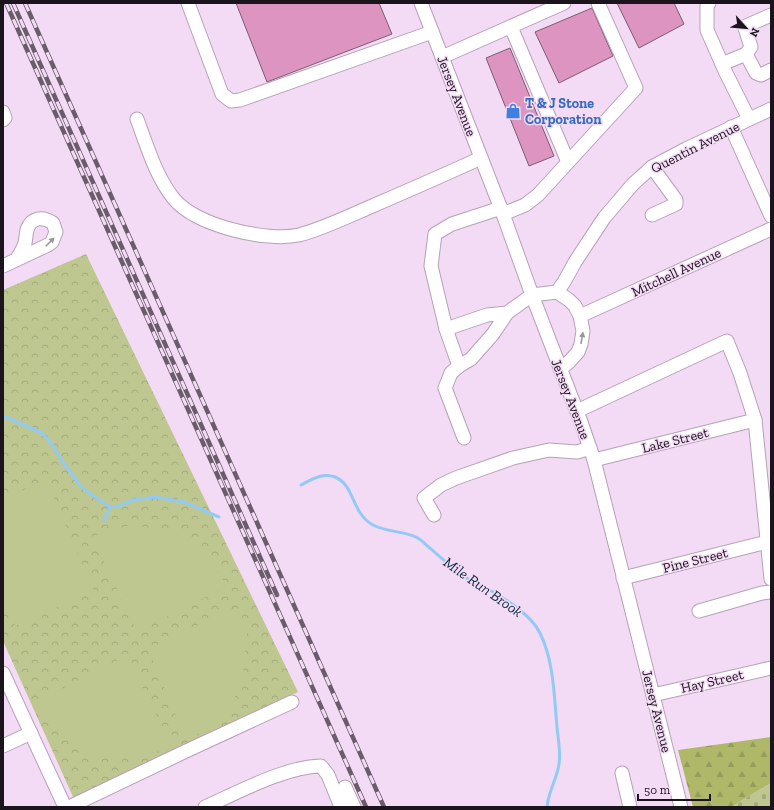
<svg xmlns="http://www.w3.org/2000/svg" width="774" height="810" viewBox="0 0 774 810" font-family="'Zilla Slab',serif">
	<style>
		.forest { fill: url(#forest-firs) }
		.cemetery { fill: url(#cemetery-stones) }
		.park { fill: url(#park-crowns) }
		.pitch { fill: #bec78f }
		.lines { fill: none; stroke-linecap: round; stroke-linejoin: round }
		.stream { stroke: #92caf4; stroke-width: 3 }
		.building { fill: #dd94c0; stroke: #7a5e6e }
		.minor-casing { stroke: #b7a0b8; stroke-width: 15 }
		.minor { stroke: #fff; stroke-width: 13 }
		.rail-casing { stroke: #6b5c6c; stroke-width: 4.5 }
		.rail { stroke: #f4dbf5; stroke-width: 3; stroke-dasharray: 9; stroke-linecap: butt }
		.oneway { fill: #999599 }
		.labels { text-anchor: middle; stroke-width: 3; stroke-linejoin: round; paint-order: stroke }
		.street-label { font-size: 14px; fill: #1c141d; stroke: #f4dbf5 }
		.shop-label { font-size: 14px; font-weight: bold; fill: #366cbe; stroke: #f4dbf5; text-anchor: start }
		.water-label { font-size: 15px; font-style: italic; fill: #0d2c42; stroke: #f4dbf5 }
	</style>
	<defs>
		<pattern id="forest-firs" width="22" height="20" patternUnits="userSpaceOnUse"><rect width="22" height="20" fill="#aeb868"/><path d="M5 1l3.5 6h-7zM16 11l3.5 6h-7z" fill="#959d5a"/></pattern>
		<pattern id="cemetery-stones" width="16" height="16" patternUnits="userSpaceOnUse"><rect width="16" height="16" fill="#bec78f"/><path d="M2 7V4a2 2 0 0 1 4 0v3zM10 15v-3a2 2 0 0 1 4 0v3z" fill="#a3aa7b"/></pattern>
		<pattern id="park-crowns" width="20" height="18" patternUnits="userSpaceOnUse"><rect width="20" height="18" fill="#bec78f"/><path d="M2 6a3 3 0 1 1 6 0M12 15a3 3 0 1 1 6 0" fill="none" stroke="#a3aa7b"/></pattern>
	</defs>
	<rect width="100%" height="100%" fill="#f4dbf5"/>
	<polygon class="forest" points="771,737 771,783 731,807 693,807 678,750"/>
	<polygon class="cemetery" points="771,783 771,807 731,807"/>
	<polygon class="park" points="86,254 298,692 74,799 3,641 3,290"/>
	<g class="pitch">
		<polygon points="46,480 94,591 15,626 3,598 3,499"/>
		<polygon points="127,526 168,529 205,551 227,586 137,632 92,536"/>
		<polygon points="237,607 247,633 242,684 224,716 187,741 148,649"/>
		<polygon points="126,656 173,748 136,756 91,756 53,727 36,702"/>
	</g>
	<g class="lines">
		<g class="stream">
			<polyline points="3,416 40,432 46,437 53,446 62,461 79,484 89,493 110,507 119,506 133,500 155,497 184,502 219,517"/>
			<path d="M301,485C311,480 323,472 335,477C355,485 351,513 373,525C386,532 403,531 416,537C422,540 426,545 431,549C441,558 452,567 463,576C469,580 475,583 482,586C500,595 531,614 540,633C554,662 554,695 557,727C558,739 561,752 559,764C557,779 548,792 547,807"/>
			<polyline points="104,521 110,507"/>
		</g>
	</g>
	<g class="building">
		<polygon points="236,3 379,3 392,34 267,82"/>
		<polygon points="617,3 674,3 684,24 639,48"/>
		<polygon points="592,8 613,56 559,83 535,32"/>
		<polygon points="510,48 554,156 529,166 486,58"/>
	</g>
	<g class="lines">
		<g class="minor-casing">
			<g id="minor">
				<polyline points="188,3 222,94 231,101 240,100 432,32"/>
				<polyline points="421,3 503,214 532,295 581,422 594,460 681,807"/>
				<polyline points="709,3 707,6 707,30 726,73 749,119"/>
				<polyline points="511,27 568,162"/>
				<polyline points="746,54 756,73 761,75 771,70"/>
				<polyline points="442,57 564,3"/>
				<polyline points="722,64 746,54 751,47 745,28 746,26 771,15"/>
				<polyline points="3,112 5,118 3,120"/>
				<path d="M137,119C147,146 156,177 174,199C197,226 266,242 299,235C322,229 349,216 370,207C407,191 444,175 481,158"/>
				<polyline points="731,127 771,216"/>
				<polyline points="501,208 452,224 435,234 431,266 446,329 487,315 507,313 532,295 557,292 569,300 575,306 580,316 583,331 581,344 578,352 569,362 560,369"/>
				<polyline points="503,214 525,205 538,195 636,88 598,3"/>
				<polyline points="652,215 676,204 676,200 652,167"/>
				<path d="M3,266L48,245L52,242L56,232L53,223C43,216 31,217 27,230C26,234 26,238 25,243C23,249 20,254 16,260"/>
				<polyline points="557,292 564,282 575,262 604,218 633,184 652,167 686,149 771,109"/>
				<polyline points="580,316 771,229"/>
				<polyline points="446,329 459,366"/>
				<polyline points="577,411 727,341 740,373 755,420 771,579"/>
				<polyline points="464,438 445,388 451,373 459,366 471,359 493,334 507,313"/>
				<polyline points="594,460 755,420"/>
				<polyline points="434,515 424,498 441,485 456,478 513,458 549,450 577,452 590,448"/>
				<polyline points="623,578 767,542"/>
				<polyline points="699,611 762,593 771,592"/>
				<polyline points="3,673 65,807"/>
				<polyline points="653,695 771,668"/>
				<polyline points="3,746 31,733"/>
				<polyline points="622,773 630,807"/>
				<polyline points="345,787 354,807"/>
				<polyline points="69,807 184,752 292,702"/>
				<path d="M205,807C239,792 284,767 321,766L328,775L341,807"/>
			</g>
		</g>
		<use href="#minor" class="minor"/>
		<g class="rail-casing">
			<g id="rail">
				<polyline points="6,3 366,807"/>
				<polyline points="13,3 277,595"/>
				<polyline points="25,3 384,807"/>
			</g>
		</g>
		<use href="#rail" class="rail"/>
	</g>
	<defs><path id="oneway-solid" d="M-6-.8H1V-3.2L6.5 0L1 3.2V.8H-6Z"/></defs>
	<g class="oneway">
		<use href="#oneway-solid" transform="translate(50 242) rotate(-45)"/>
		<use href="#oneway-solid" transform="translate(582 338) rotate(-80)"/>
	</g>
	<defs>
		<g id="shop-bare" transform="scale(1.2)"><path d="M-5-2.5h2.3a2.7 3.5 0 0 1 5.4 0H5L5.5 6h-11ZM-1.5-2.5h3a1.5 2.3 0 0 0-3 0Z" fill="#3f7fe0" stroke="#f4dbf5" stroke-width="2.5" paint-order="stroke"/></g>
	</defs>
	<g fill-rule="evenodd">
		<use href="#shop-bare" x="513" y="111"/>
	</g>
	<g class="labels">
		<g class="street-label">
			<text transform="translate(457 96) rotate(69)" y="5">Jersey Avenue</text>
			<text transform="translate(695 147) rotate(-27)" y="5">Quentin Avenue</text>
			<text transform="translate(676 272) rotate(-25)" y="5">Mitchell Avenue</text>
			<text transform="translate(571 399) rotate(69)" y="5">Jersey Avenue</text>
			<text transform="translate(675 440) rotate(-14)" y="5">Lake Street</text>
			<text transform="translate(695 560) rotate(-14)" y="5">Pine Street</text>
			<text transform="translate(712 681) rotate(-13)" y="5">Hay Street</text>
			<text transform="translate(657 711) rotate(76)" y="5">Jersey Avenue</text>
		</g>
		<g class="shop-label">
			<text x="525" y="108">T &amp; J Stone<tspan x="525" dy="16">Corporation</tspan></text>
		</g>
		<g class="water-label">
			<text transform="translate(483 587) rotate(35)" y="5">Mile Run Brook</text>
		</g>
	</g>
	<rect width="774" height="810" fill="none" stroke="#1c141d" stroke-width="8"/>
	<g transform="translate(746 28) rotate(117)" stroke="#f4dbf5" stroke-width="3" paint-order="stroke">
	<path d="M0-3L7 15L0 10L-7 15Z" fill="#1c141d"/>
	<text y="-6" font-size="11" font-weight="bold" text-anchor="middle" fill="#1c141d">N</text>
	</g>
	<path d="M638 794v6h72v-6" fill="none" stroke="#1c141d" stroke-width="2"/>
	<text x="644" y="794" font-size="12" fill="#1c141d" stroke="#f4dbf5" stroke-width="3" paint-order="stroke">50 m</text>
</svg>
